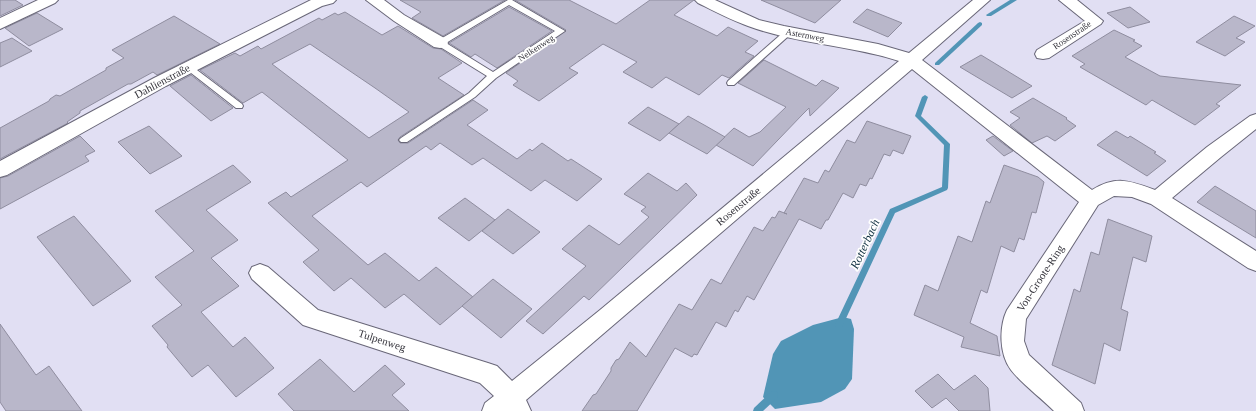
<svg xmlns="http://www.w3.org/2000/svg" width="1256" height="411" viewBox="0 0 1256 411" font-family="Georgia,serif">
	<style>
		.water { fill: #5195b6 }
		.lines { fill: none; stroke-linecap: round; stroke-linejoin: round }
		.stream { fill: #5195b6; fill-rule: evenodd }
		.building { fill: #b9b7ca; stroke: #8f8d9f; fill-rule: evenodd }
		.lane-casing { stroke: #696778; stroke-width: 2 }
		.street-casing { stroke: #696778; stroke-width: 2 }
		.lane { fill: #fff; fill-rule: evenodd }
		.street { fill: #fff; fill-rule: evenodd }
		.labels { text-anchor: middle; stroke-width: 3.5; stroke-linejoin: round; paint-order: stroke }
		.far-street-label { font-size: 9px; fill: #35343c; stroke: #fff }
		.street-label { font-size: 11px; fill: #35343c; stroke: #fff }
		.water-label { font-size: 12px; font-style: italic; fill: #153444; stroke: #fff }
	</style>
	<rect width="100%" height="100%" fill="#e1dff3"/>
	<polygon class="water" points="843,317 851,319 854,329 852,379 845,389 821,402 775,409 763,397 773,354 781,341 813,325"/>
	<g class="lines">
		<g class="stream">
			<polygon points="1010,0 1017,0 991,16 987,16 986,15"/>
			<polygon points="980,22 982,23 982,25 939,65 935,65 935,63 978,23"/>
			<polygon points="925,95 928,97 921,116 950,144 948,188 947,190 895,213 842,327 839,329 836,327 835,325 890,209 942,187 944,145 915,116 922,97"/>
			<polygon points="774,391 777,392 778,395 777,398 763,411 753,411 754,408 771,392"/>
		</g>
	</g>
	<g class="building">
		<polygon points="0,0 15,0 23,5 0,16"/>
		<polygon points="400,0 505,0 443,36 412,18 421,12"/>
		<polygon points="515,0 569,0 616,24 650,0 694,0 674,15 717,36 728,27 758,41 745,52 754,56 729,78 722,75 699,95 666,77 652,88 623,72 637,62 603,44 569,68 578,73 539,101 513,85 518,81 506,73 566,30"/>
		<polygon points="761,0 841,0 815,23"/>
		<polygon points="509,7 552,31 497,68 475,54 471,57 449,43"/>
		<polygon points="1130,7 1150,22 1128,28 1107,13"/>
		<polygon points="867,9 902,23 888,37 853,22"/>
		<path d="M345,12L382,35L398,26L433,48L441,49L462,63L438,78L464,95L400,137L398,140L400,143H408L473,100L488,110L467,125L517,159L530,149L532,151L542,143L568,161L571,159L602,179L577,201L545,180L531,191L483,158L472,165L440,143L431,150L426,146L367,187L361,182L312,216L368,265L385,253L419,281L436,267L473,297L440,325L404,294L385,308L351,278L334,291L303,262L319,250L268,203L286,192L291,197L348,160L262,92L243,103L200,70L235,53L240,56L258,46L261,49L319,18L322,20L335,13L338,15ZM310,44L375,88L409,112L369,138L272,64Z"/>
		<polygon points="37,13 63,29 29,46 5,28"/>
		<polygon points="174,16 220,44 157,75 153,72 131,84 128,84 80,111 80,113 67,122 68,123 0,159 0,128 49,101 50,99 56,95 60,96 106,70 106,68 124,58 112,50"/>
		<polygon points="1234,16 1255,26 1236,38 1245,42 1225,56 1196,42"/>
		<polygon points="1114,30 1135,40 1133,41 1142,46 1125,57 1160,76 1241,85 1216,104 1220,106 1195,125 1152,100 1146,105 1080,67 1085,64 1072,56"/>
		<polygon points="12,38 32,51 0,67 0,43"/>
		<polygon points="981,55 1009,72 1032,86 1012,98 960,67"/>
		<polygon points="764,60 816,86 822,80 839,88 810,116 809,108 802,115 753,166 716,145 734,128 749,137 760,132 786,107 738,83"/>
		<polygon points="191,75 233,108 211,121 170,86"/>
		<polygon points="1033,98 1067,118 1066,119 1076,126 1055,141 1047,136 1032,143 1010,125 1020,118 1010,112"/>
		<polygon points="648,107 679,124 660,141 628,123"/>
		<polygon points="688,116 706,126 725,137 707,154 669,133"/>
		<polygon points="867,121 911,136 903,154 893,150 890,156 884,154 872,179 870,178 866,186 860,184 853,198 843,193 828,220 826,220 821,229 799,219 754,300 747,296 738,312 735,310 726,327 716,322 697,355 694,354 692,357 675,348 637,411 582,411 593,395 596,394 611,371 611,368 616,360 619,359 630,342 646,357 679,304 692,310 711,279 721,284 754,227 763,231 772,217 775,218 779,211 787,214 784,213 804,178 818,183 825,170 829,172 847,140 855,143"/>
		<polygon points="149,126 182,156 150,174 118,142"/>
		<polygon points="1116,131 1128,138 1130,136 1156,152 1154,153 1166,161 1147,176 1097,145"/>
		<polygon points="80,136 95,151 85,156 89,161 0,209 0,178 8,176"/>
		<polygon points="993,136 1013,151 1004,156 986,140"/>
		<polygon points="233,165 251,182 206,210 238,240 211,258 239,286 201,312 233,347 245,337 274,368 236,397 208,365 192,377 167,347 168,345 152,326 182,305 155,277 194,251 155,211"/>
		<polygon points="1004,165 1038,177 1044,182 1036,213 1032,212 1024,240 1019,238 1014,252 1001,246 987,293 981,290 970,323 997,336 1000,356 961,347 964,337 914,315 925,285 938,291 958,236 972,242 986,201 990,203"/>
		<polygon points="648,173 677,191 686,183 697,195 589,300 584,296 543,334 526,321 586,266 562,249 589,225 619,245 649,217 641,211 646,207 624,194"/>
		<polygon points="1215,186 1256,211 1256,238 1197,202"/>
		<polygon points="465,198 495,220 469,241 438,218"/>
		<polygon points="508,209 540,232 513,254 482,231"/>
		<polygon points="74,216 131,281 93,306 37,237"/>
		<polygon points="1108,219 1152,236 1146,262 1133,257 1121,309 1128,312 1120,351 1104,343 1095,384 1052,365 1074,289 1080,292 1091,252 1099,255"/>
		<polygon points="493,279 532,309 501,338 462,306"/>
		<polygon points="0,324 36,375 49,366 82,411 6,411 0,402"/>
		<polygon points="320,359 354,392 385,365 405,384 392,395 409,411 294,411 278,394"/>
		<polygon points="938,374 954,390 975,375 988,388 990,411 959,411 946,398 932,408 915,391"/>
	</g>
	<g class="lines">
		<g class="lane-casing">
			<g id="lane">
				<path d="M508,0H512L565,31L496,78L475,97L407,142H401L399,140L401,138L469,93L487,76L437,45V41ZM509,5L555,31L493,72L446,43Z"/>
				<polygon points="786,30 789,30 793,32 734,85 728,85 727,83 728,81"/>
				<polygon points="189,64 242,104 243,106 242,108 236,108 186,69 185,67"/>
			</g>
		</g>
		<g class="street-casing">
			<g id="street">
				<polygon points="38,0 58,0 55,3 0,29 0,18"/>
				<polygon points="311,0 336,0 333,3 322,6 166,86 7,175 0,177 0,161 154,78"/>
				<polygon points="366,0 384,0 404,15 446,39 448,43 446,47 440,48 434,47 394,21"/>
				<path d="M695,0H715L759,20L784,26L878,44L909,53L973,0H990L922,60L1092,190C1117,175 1130,181 1155,190L1207,147L1250,116L1256,114V129L1221,157L1172,198L1256,251V271L1248,268L1151,204L1132,197L1114,196L1098,205L1026,319L1024,341L1029,355L1081,403L1084,411H1054C1042,399 1021,383 1011,370C999,354 999,327 1007,310L1079,202L912,69L526,400L531,411H482L485,403L494,396L480,383L303,325L252,279L249,273L252,267L260,264L268,267L318,310L488,363L497,366L512,381L600,310L899,61C850,45 796,44 748,26C731,20 714,11 698,3Z"/>
				<polygon points="1059,0 1077,0 1103,21 1101,24 1049,58 1043,59 1037,58 1035,54 1037,50 1085,21"/>
			</g>
		</g>
		<use href="#lane" class="lane"/>
		<use href="#street" class="street"/>
	</g>
	<g class="labels">
		<g class="far-street-label">
			<text transform="translate(805 35) rotate(11)" y="3">Asternweg</text>
			<text transform="translate(1072 35) rotate(-34)" y="3">Rosenstraße</text>
			<text transform="translate(536 48) rotate(-33)" y="3">Nelkenweg</text>
		</g>
		<g class="street-label">
			<text transform="translate(162 81) rotate(-28)" y="4">Dahlienstraße</text>
			<text transform="translate(738 206) rotate(-40)" y="4">Rosenstraße</text>
			<text transform="translate(1040 278) rotate(-57)" y="4">Von-Groote-Ring</text>
			<text transform="translate(382 340) rotate(18)" y="4">Tulpenweg</text>
		</g>
		<g class="water-label">
			<text transform="translate(865 244) rotate(-65)" y="4">Rotterbach</text>
		</g>
	</g>
</svg>
